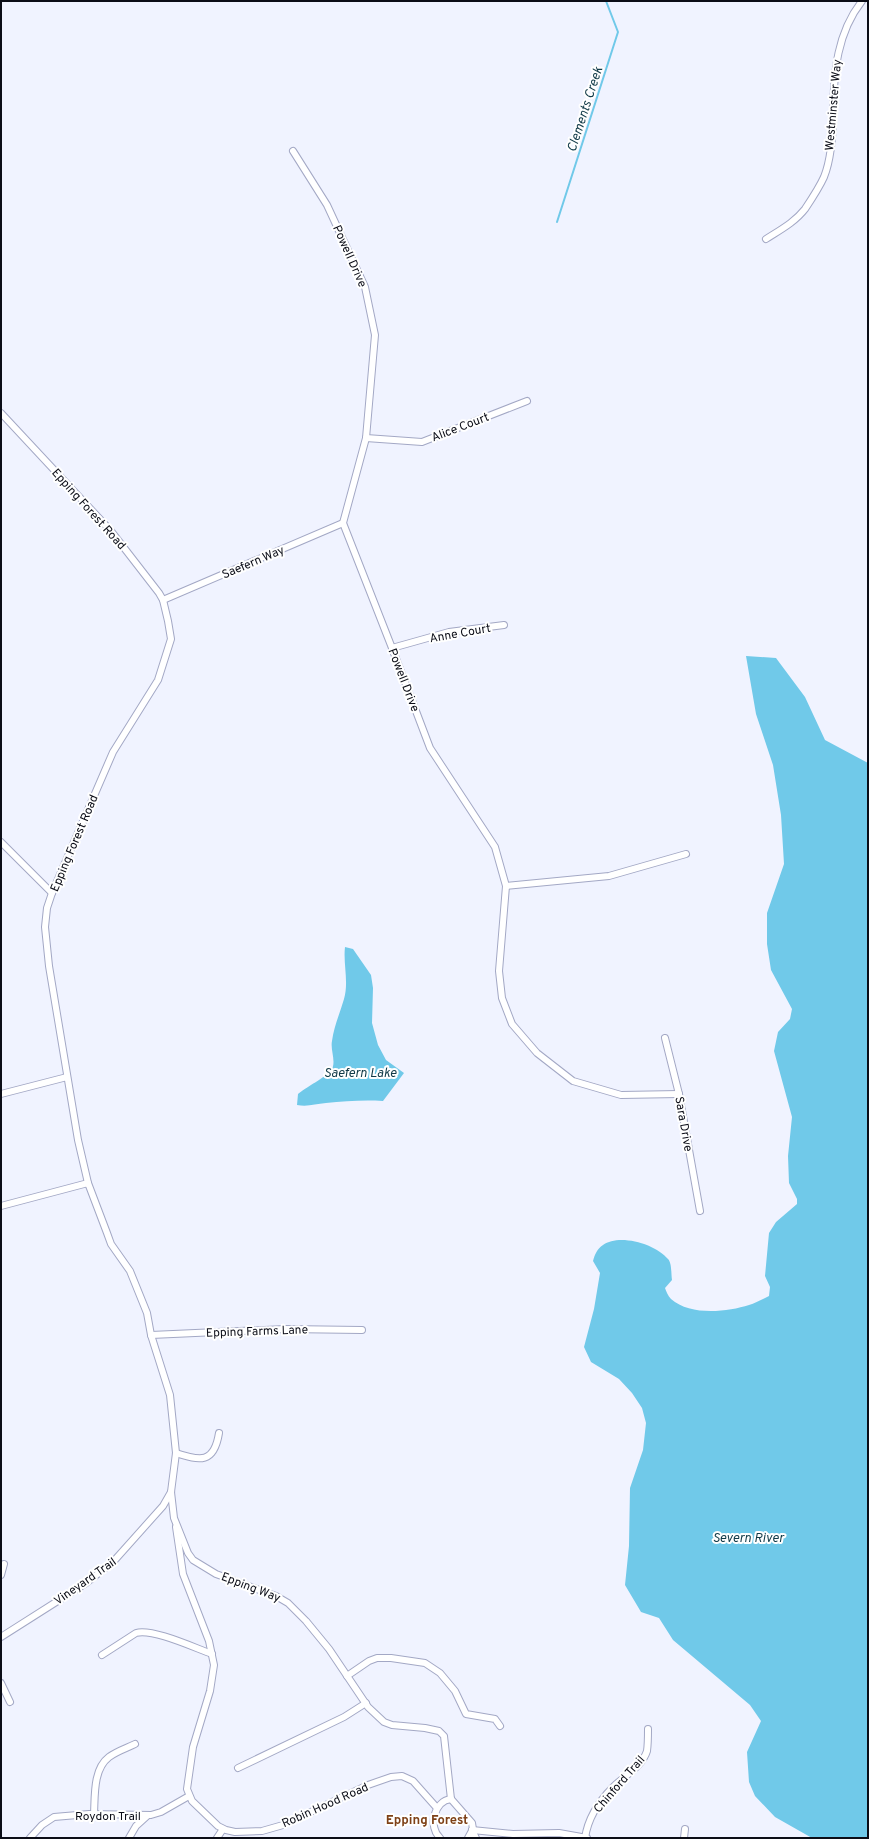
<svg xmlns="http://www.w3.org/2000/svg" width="869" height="1839" viewBox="0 0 869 1839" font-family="Overpass,sans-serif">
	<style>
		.water { fill: #70c9e9 }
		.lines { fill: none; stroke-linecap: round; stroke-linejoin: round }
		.stream { stroke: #70c9e9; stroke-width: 2 }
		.street-casing { stroke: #a3a8c5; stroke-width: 8 }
		.street { stroke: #fff; stroke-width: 6 }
		.labels { text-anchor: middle; stroke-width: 4; stroke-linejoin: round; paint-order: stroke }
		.street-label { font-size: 12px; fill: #0b0d17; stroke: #fff }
		.water-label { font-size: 13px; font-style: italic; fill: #113a48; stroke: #fff }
		.neighbourhood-label { font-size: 13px; font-weight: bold; fill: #7e4117; stroke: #fff }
	</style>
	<rect width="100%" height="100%" fill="#f0f3ff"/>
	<g class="water">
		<path d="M746,656L776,658L805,697L825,740L868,763V1838H812L775,1817L755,1796L749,1782L747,1752L761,1721L750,1705L673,1640L659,1618L641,1612L625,1585L629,1546L630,1488L643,1450L646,1423L642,1408L632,1393L619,1379L591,1362L584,1347L594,1309L600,1273L593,1261C595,1254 597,1249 603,1245C619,1233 656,1244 668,1259C672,1263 671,1274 672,1280L665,1288C666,1291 668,1296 671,1299C690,1316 727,1312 749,1305C756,1303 763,1299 769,1296L770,1287L765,1276L769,1233L776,1222L797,1204V1199L789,1183L788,1156L792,1117L774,1051L778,1032L790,1019L792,1009L771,970L767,944V913L784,864L781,815L773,765L756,714Z"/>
		<path d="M345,947L353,949L371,975L373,988L372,1023L378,1045L386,1060L404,1073L383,1101C364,1100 345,1101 326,1103C315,1104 308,1107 297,1105L298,1094C304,1089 328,1075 331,1071C337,1062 330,1050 332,1041C334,1026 340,1013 344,999C349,982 343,964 345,947Z"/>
	</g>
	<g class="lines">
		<polyline class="stream" points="557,222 618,32 606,1"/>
		<g class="street-casing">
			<g id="street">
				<polyline points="293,151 327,205 365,287 375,335 366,438 343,523 392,648 430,748 495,847 506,886 499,971 502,998 512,1024 537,1053 573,1081 621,1095 679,1094"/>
				<path d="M766,239C780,230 795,222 805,209C811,200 819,188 824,177C832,157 833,132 833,111C834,71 837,33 862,1"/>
				<polyline points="1,413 111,531 159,593 163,600 168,621 171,639 158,680 113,752 52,893 47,908 45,927 49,966 78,1140 88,1183 107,1233 111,1244 130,1271 147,1313 151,1335 170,1395 176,1453 171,1492 174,1518 188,1553 193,1560 216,1574 276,1596 288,1603 306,1621 329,1649 368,1707 384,1722 392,1725 425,1728 439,1731 444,1736 451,1799"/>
				<polyline points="366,438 422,442 527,401"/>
				<polyline points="163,600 343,523"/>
				<polyline points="392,648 449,632 504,625"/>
				<polyline points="1,842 52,893"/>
				<polyline points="506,886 609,876 686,854"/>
				<polyline points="665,1038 679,1094 700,1211"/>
				<polyline points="1,1094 67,1077"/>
				<polyline points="1,1206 88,1183"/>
				<polyline points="151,1335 285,1329 362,1330"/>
				<path d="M176,1453C200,1461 214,1464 219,1433"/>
				<polyline points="176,1527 183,1574 209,1641 214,1665 210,1691 193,1747 187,1789 192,1801 218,1826 226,1830 235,1832 262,1831 283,1825 368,1785 391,1777 402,1776 413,1781 437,1808"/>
				<polyline points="1,1575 4,1564"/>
				<polyline points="1,1637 86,1583 113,1562 163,1506 171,1492"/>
				<path d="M102,1655L136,1633C152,1628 195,1648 212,1654"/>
				<polyline points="347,1676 369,1661 377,1658 391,1658 425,1663 440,1673 455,1691 466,1714 495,1719 500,1726"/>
				<polyline points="1,1683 10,1702"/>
				<polyline points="238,1768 344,1717 366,1703"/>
				<polyline points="451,1799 472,1823 473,1829 468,1838"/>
				<path d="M94,1814C95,1796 93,1769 109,1757C117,1751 127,1748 135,1744"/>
				<polyline points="472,1830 513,1834 559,1833 587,1838"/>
				<polyline points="472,1830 476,1838"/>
				<polyline points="30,1838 42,1825 54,1817 89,1814 151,1815 161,1812 189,1796"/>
				<polyline points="129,1838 136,1826 147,1816"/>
				<polyline points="217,1838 223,1829"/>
				<path d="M440,1838C428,1827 434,1801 451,1799"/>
				<path d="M585,1838C588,1818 599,1801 613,1787C624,1776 642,1767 647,1751C648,1744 648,1736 648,1729"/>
				<polyline points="684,1838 685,1829"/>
			</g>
		</g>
		<use href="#street" class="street"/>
	</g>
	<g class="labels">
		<g class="street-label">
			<text transform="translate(833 105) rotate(-85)" y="4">Westminster Way</text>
			<text transform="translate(350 256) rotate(66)" y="4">Powell Drive</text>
			<text transform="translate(460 427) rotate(-21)" y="4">Alice Court</text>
			<text transform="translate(89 509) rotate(48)" y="4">Epping Forest Road</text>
			<text transform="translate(253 562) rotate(-23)" y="4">Saefern Way</text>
			<text transform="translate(460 633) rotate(-10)" y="4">Anne Court</text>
			<text transform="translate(404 680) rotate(69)" y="4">Powell Drive</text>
			<text transform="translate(74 843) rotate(-67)" y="4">Epping Forest Road</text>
			<text transform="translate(684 1124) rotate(80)" y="4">Sara Drive</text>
			<text transform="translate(257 1331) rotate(-2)" y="4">Epping Farms Lane</text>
			<text transform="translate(85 1581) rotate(-35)" y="4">Vineyard Trail</text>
			<text transform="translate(251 1587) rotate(21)" y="4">Epping Way</text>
			<text transform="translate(619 1784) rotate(-49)" y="4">Chinford Trail</text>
			<text transform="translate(325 1805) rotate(-24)" y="4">Robin Hood Road</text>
			<text x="108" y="1820">Roydon Trail</text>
		</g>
		<g class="water-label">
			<text transform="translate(584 109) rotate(-72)" y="5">Clements Creek</text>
			<text x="360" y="1077">Saefern Lake</text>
			<text x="748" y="1542">Severn River</text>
		</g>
		<g class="neighbourhood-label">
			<text x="427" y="1824">Epping Forest</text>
		</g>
	</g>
	<rect width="869" height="1839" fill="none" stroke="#0b0d17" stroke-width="4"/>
</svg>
